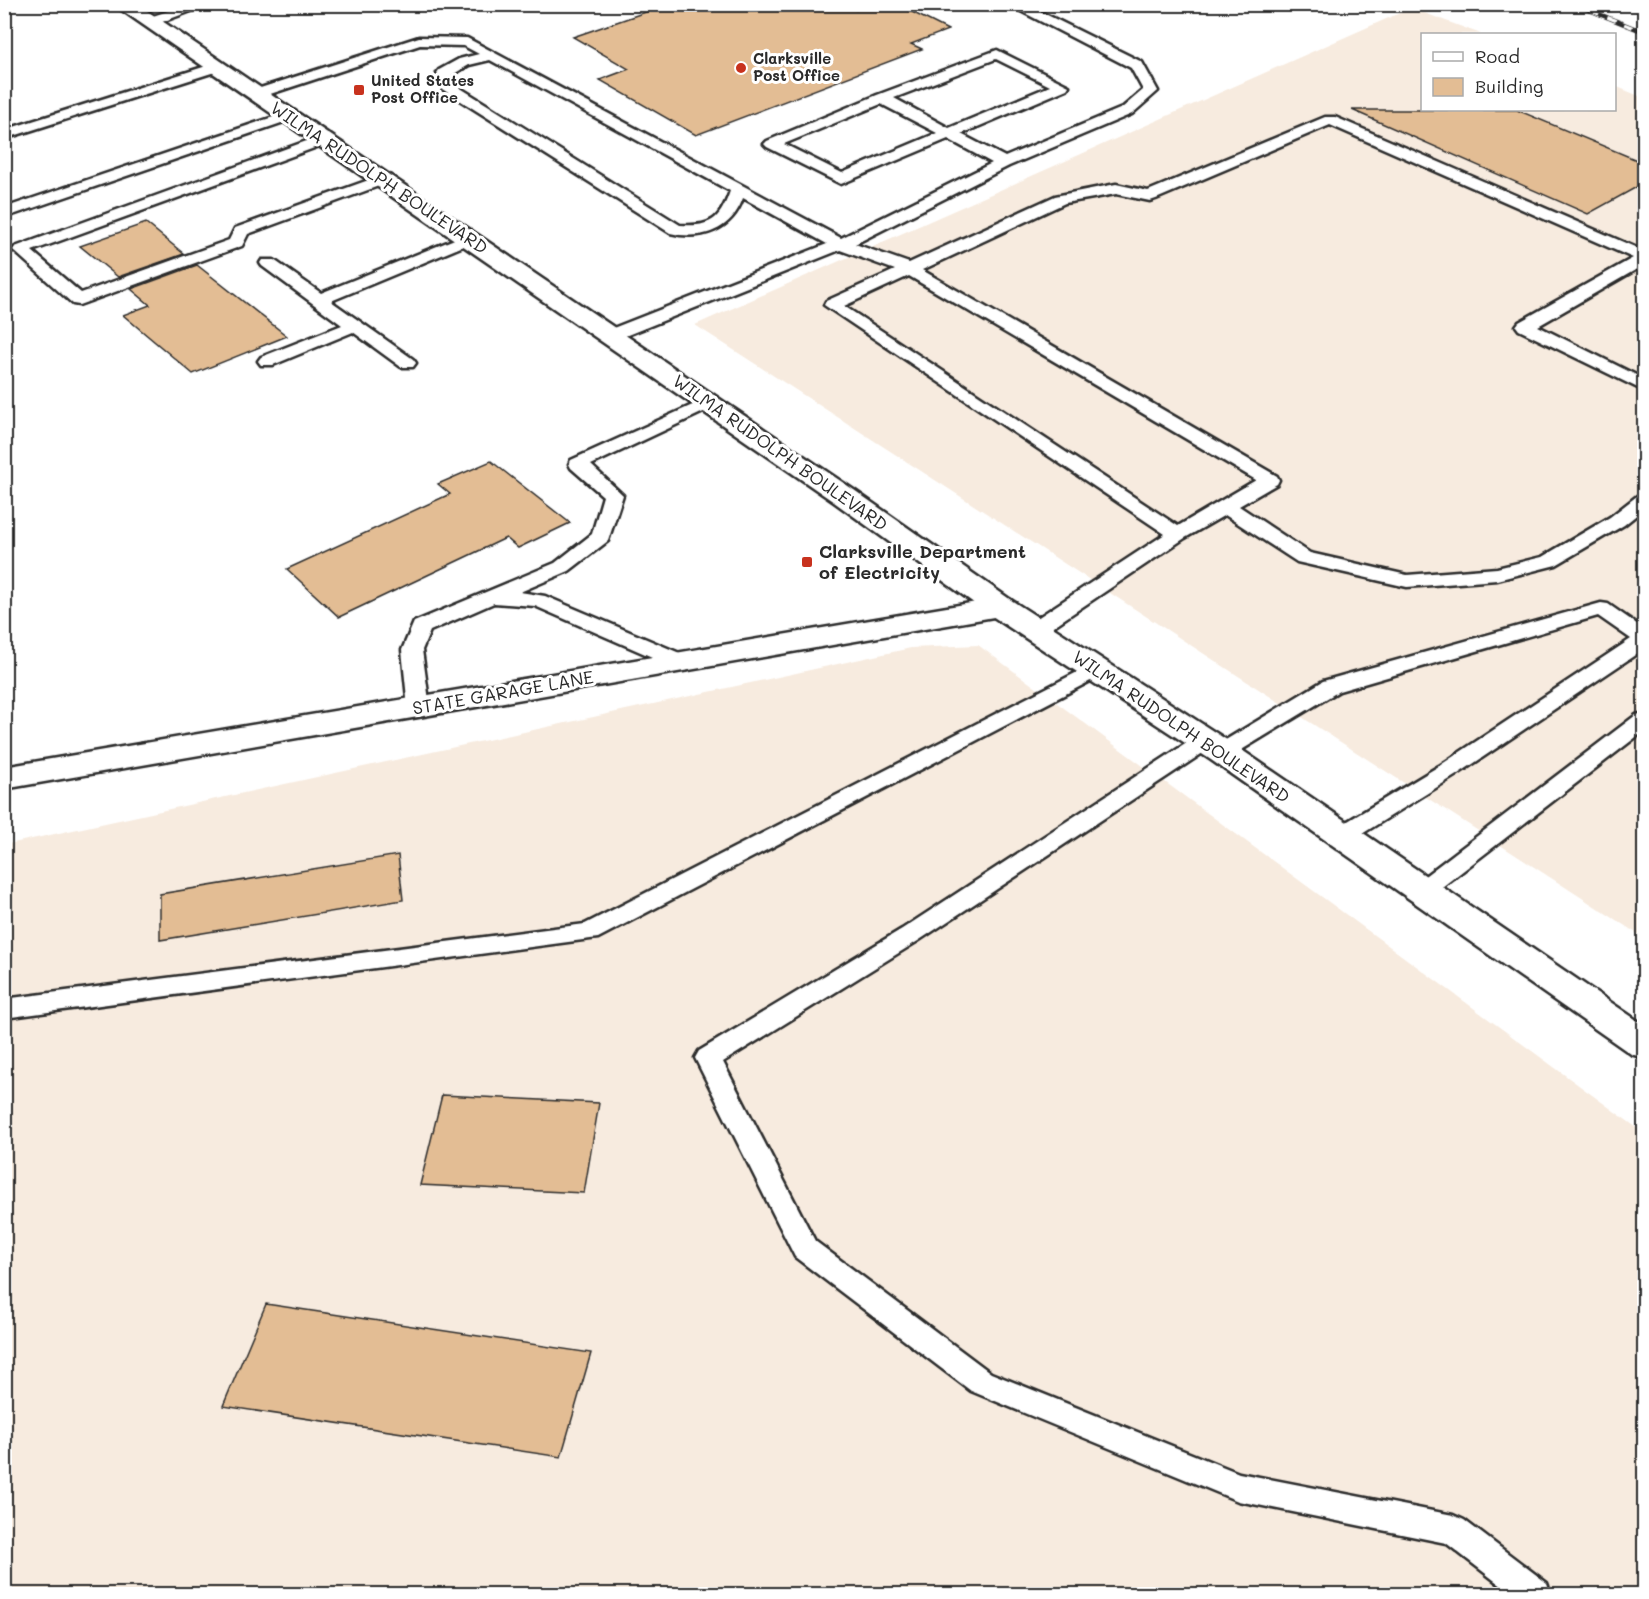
<svg xmlns="http://www.w3.org/2000/svg" width="1649" height="1599" viewBox="0 0 1649 1599" font-family="Mali,sans-serif">
	<style>
		.built { fill: #f7ebdf }
		.building { fill: #e3bd94; stroke: #2b2b2b; stroke-width: 1.5 }
		.lines { fill: none; stroke-linecap: round; stroke-linejoin: round }
		.service-casing { stroke: #2b2b2b; stroke-width: 5 }
		.minor-casing { stroke: #2b2b2b; stroke-width: 5 }
		.trunk-casing { stroke: #2b2b2b; stroke-width: 5 }
		.service { fill: #fff; fill-rule: evenodd }
		.minor { fill: #fff; fill-rule: evenodd }
		.trunk { fill: #fff; fill-rule: evenodd }
		.rail-casing { stroke: #2b2b2b; stroke-width: 4.5 }
		.rail { stroke: #fff; stroke-width: 3; stroke-dasharray: 9; stroke-linecap: butt }
		.poi-dot { fill: #c8321e; stroke: #fff; stroke-width: 2 }
		.labels { text-anchor: middle; stroke-width: 6; stroke-linejoin: round; paint-order: stroke }
		.far-poi-label { font-size: 15px; font-weight: bold; fill: #2b2b2b; stroke: #fff; text-anchor: start }
		.street-label { font-size: 18px; fill: #2b2b2b; stroke: #fff }
		.poi-label { font-size: 18px; font-weight: bold; fill: #2b2b2b; stroke: #fff; text-anchor: start }
	</style>
	<rect width="100%" height="100%" fill="#fff"/>
	<filter id="ink" filterUnits="userSpaceOnUse"><feTurbulence type="fractalNoise" baseFrequency=".0167" numOctaves="2"/><feDisplacementMap in="SourceGraphic" scale="12" xChannelSelector="R" yChannelSelector="G"/><feConvolveMatrix kernelMatrix="1 2 1 2 8 2 1 2 1" color-interpolation-filters="sRGB"/></filter>
	<g filter="url(#ink)">
		<g class="built">
			<polygon points="1411,8 1481,34 1422,34 1422,110 1614,110 1615,86 1644,98 1644,938 695,325"/>
			<polygon points="978,645 1644,1133 1644,1594 5,1594 4,845 911,648"/>
		</g>
		<g class="building">
			<polygon points="669,4 845,4 856,10 871,4 896,4 948,30 911,44 922,49 696,135 600,80 629,69 573,37"/>
			<polygon points="1352,110 1517,110 1644,163 1644,183 1588,214"/>
			<polygon points="146,223 184,254 118,277 80,246"/>
			<polygon points="197,265 287,336 193,374 123,315 150,305 131,289"/>
			<polygon points="491,461 570,523 518,548 506,538 339,617 287,569 450,494 438,484"/>
			<polygon points="398,855 403,900 160,940 160,894"/>
			<polygon points="442,1095 599,1103 584,1193 420,1185"/>
			<polygon points="266,1304 591,1353 561,1457 223,1406"/>
		</g>
		<g class="lines">
			<g class="service-casing">
				<g id="service">
					<polygon points="189,4 210,4 154,25 149,26 142,22 144,19"/>
					<path d="M1007,4H1025L1142,62L1158,91L1132,114L1009,166L855,244L909,263L1055,196L1116,184L1148,191L1325,117H1335L1644,251V265L1538,326L1644,379V391L1519,330L1516,326L1519,322L1633,258L1330,125L1156,199L1150,201L1116,194L1065,203L922,270L1277,476L1279,480L1277,484L1239,506L1310,553L1407,575L1497,568L1542,557L1610,517L1637,496L1644,494V509L1624,525L1556,565L1497,580L1407,587L1297,562L1225,515L1185,538L1042,634L1035,636L1028,634L1025,629L1028,624L1165,534L824,305L826,301L895,270L840,250L615,340H603L600,336L603,332L827,244L743,198C732,230 702,241 670,233L442,89L437,73L439,70L459,59L479,54L464,46L420,45L261,97L256,98L249,94L251,91L419,37L467,38L841,238L992,163L948,139L841,184L767,147L764,144L767,141L877,95L997,50L1069,86L1067,89L961,134L1005,157L1122,108L1143,90L1131,68ZM996,59L1050,86L949,128L894,98ZM490,60L730,191C720,220 711,227 680,225L454,84L452,75L469,65ZM881,104L937,133L842,173L784,144ZM909,276L1256,480L1178,526L844,306Z"/>
					<polygon points="216,63 221,64 223,67 221,70 4,139 4,130"/>
					<polygon points="288,112 295,116 293,119 4,218 4,208"/>
					<polygon points="323,135 331,140 328,143 32,251 81,293 229,240 235,228 377,177 387,177 390,180 387,183 248,234 242,246 79,305 73,304 13,250 15,247"/>
					<polygon points="467,234 473,236 475,239 473,242 331,301 413,359 416,363 413,367 401,367 353,332 273,365 261,365 258,361 261,357 342,325 262,266 260,263 262,260 274,260 321,293"/>
					<polygon points="708,398 714,399 717,403 714,407 591,465 623,495 608,541 569,571 520,592 545,596 689,657 692,662 689,667 682,669 675,667 535,606 494,603 430,631 422,650 430,708 427,713 419,715 411,713 408,708 402,650 414,622 555,563 592,534 603,496 571,468 569,464 571,460"/>
					<polygon points="1601,603 1608,604 1644,629 1644,649 1455,776 1349,842 1341,844 1333,842 1330,836 1333,830 1439,766 1631,639 1598,616 1339,691 1230,757 1222,759 1214,757 1211,752 1214,747 1323,681"/>
					<polygon points="1097,662 1104,664 1108,669 1104,674 598,938 4,1018 4,999 585,924"/>
					<polygon points="1644,713 1644,731 1429,897 1421,900 1413,897 1409,891 1413,885 1636,715"/>
					<polygon points="1204,735 1212,737 1215,742 1212,747 918,941 723,1062 815,1241 991,1373 1239,1473 1453,1515 1464,1520 1547,1583 1551,1594 1512,1594 1446,1543 1238,1501 971,1391 795,1257 695,1058 699,1051 902,929 1196,737"/>
				</g>
			</g>
			<g class="minor-casing">
				<polygon id="minor" points="1000,598 1011,600 1015,607 1011,614 4,789 4,767"/>
			</g>
			<g class="trunk-casing">
				<polygon id="trunk" points="113,4 137,4 854,490 1011,600 1233,744 1644,1025 1644,1058 1631,1054 1211,760 989,614 834,502"/>
			</g>
			<use href="#service" class="service"/>
			<use href="#minor" class="minor"/>
			<use href="#trunk" class="trunk"/>
			<g class="rail-casing">
				<polyline id="rail" points="1574,4 1644,32"/>
			</g>
			<use href="#rail" class="rail"/>
		</g>
	</g>
	<g class="poi-dot">
		<circle cx="741" cy="68" r="6"/>
		<rect x="353" y="84" width="12" height="12" rx="3"/>
		<rect x="801" y="556" width="12" height="12" rx="3"/>
	</g>
	<g class="labels">
		<g class="far-poi-label">
			<text x="753" y="64">Clarksville<tspan x="753" dy="17">Post Office</tspan></text>
			<text x="371" y="86">United States<tspan x="371" dy="17">Post Office</tspan></text>
		</g>
		<g class="street-label">
			<text transform="translate(379 178) rotate(34)" y="6">WILMA RUDOLPH BOULEVARD</text>
			<text transform="translate(780 453) rotate(35)" y="6">WILMA RUDOLPH BOULEVARD</text>
			<text transform="translate(503 693) rotate(-10)" y="6">STATE GARAGE LANE</text>
			<text transform="translate(1181 727) rotate(34)" y="6">WILMA RUDOLPH BOULEVARD</text>
		</g>
		<g class="poi-label">
			<text x="819" y="558">Clarksville Department<tspan x="819" dy="21">of Electricity</tspan></text>
		</g>
	</g>
	<rect width="1649" height="1599" fill="none" stroke="#fff" stroke-width="24"/>
	<rect x="12" y="12" width="1625" height="1575" fill="none" stroke="#2b2b2b" stroke-width="2" filter="url(#ink)"/>
	<rect x="1421" y="33" width="195" height="78" fill="#ffffff" stroke="#aaaaaa" stroke-width="1.5"/>
	<rect x="1433" y="52" width="30" height="9" fill="#ffffff" stroke="#aaaaaa" stroke-width="1.5"/>
	<text x="1475" y="63" font-size="18" fill="#2b2b2b">Road</text>
	<rect x="1433" y="78" width="30" height="18" fill="#e3bd94" stroke="#aaaaaa" stroke-width="1.5"/>
	<text x="1475" y="93" font-size="18" fill="#2b2b2b">Building</text>
</svg>
